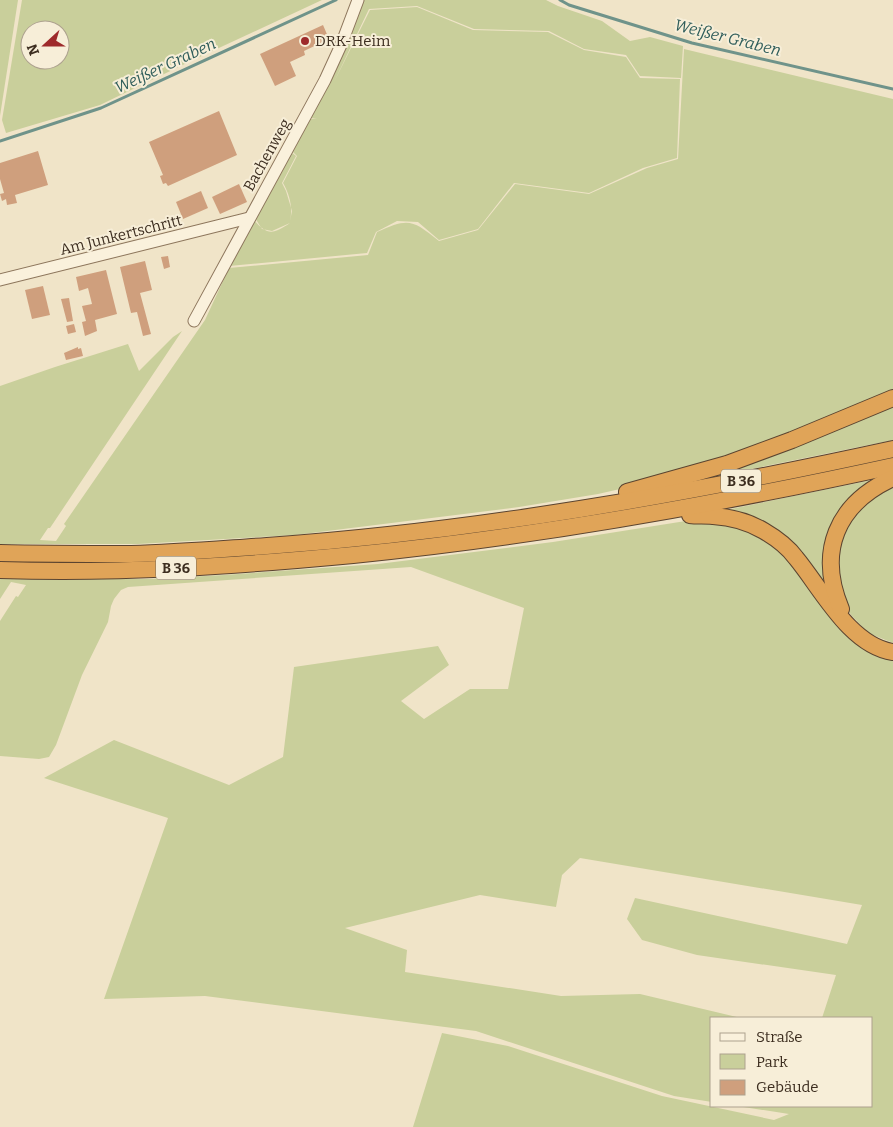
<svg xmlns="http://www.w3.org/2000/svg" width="893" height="1127" viewBox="0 0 893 1127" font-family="Bitter,serif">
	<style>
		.green { fill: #c9cf9b; fill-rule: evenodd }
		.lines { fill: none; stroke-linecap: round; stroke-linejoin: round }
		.stream { stroke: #6f938a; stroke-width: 3 }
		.building { fill: #cf9f7d }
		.minor-casing { stroke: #8d765c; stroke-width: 13 }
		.highway-casing { stroke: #5b4430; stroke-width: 18 }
		.minor { stroke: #faf1dc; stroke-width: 11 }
		.highway { stroke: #e0a458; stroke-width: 16 }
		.poi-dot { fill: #9e2a2b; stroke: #f7eed8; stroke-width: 2 }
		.labels { text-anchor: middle; stroke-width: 4; stroke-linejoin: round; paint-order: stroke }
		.shield { fill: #f7eed8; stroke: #756857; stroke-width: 1 }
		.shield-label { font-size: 14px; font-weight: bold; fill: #3d2e20 }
		.poi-label { font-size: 15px; fill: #3d2e20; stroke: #f7eed8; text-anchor: start }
		.street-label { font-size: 15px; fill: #3d2e20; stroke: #f7eed8 }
		.water-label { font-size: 16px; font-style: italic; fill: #2f5d5a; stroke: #f7eed8 }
	</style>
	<rect width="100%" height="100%" fill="#f0e4c8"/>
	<g class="green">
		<polygon points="0,0 18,0 0,116"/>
		<path d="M22,0H322L193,60L100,105L6,133L2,120ZM30,30H60V60H30Z"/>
		<path d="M362,0H546L558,6L602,21L630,41L650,37L683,46L681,78L640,76L626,55L584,49L549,31L474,29L417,6L369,9L334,82L370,10L417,7L473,30L548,32L584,50L626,57L640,78L680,79L677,158L643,168L589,193L514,183L478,229L439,240L418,222L397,221L376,232L367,253L229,266L254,220C267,236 274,234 290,223L272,231L262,229L255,218L291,152L296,156L282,183L286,191L292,211L290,221C293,208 290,195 283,183L297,156L292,151L310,119H317L310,118Z"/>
		<path d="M684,49L893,99V394L828,422L651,482L598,494L519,507L295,535L138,544H0V386L55,367L128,344L139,371L173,337L182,331L50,528H48L40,540L56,541L66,526L64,524L205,320L229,268L368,255L377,232C409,217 413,220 439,241L478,230L515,184L589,194L647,168L678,159Z"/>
		<polygon points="893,403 893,440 678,484"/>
		<polygon points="882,478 845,508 829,591 808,567 721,511"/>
		<polygon points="893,482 893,643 868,633 851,615 843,602 834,561 852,513"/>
		<path d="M692,520H711L770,538L849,636C862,649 875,656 893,660V1127H413L442,1033L508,1046L662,1096L774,1120L789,1114L737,1106H872V1018H822L836,975L697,955L642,940L627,919L635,898L847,944L862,905L580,858L562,875L556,907L480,895L345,928L407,950L405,972L561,996L640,994L741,1018H712V1102L674,1096L476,1031L205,996L104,999L168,818L44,778L114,740L229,785L283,757L294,667L438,646L449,665L401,701L424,719L470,689H508L524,608L411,567L128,587L121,590L114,599L111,606L108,622L82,675L56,745L49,757L39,759L0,756V621L16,596L18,597L26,585L11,582L0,599V579H149L224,575L378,564L553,542Z"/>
	</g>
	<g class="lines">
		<g class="stream">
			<polyline points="560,0 569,5 692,43 893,89"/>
			<polyline points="0,141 101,108 336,0"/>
		</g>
	</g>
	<g class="building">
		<polygon points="323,25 329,39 304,51 305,55 290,62 296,76 275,86 260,54"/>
		<polygon points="219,111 237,155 168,186 166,183 163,184 160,176 163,175 149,142"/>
		<polygon points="38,151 48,185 15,195 17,203 7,205 6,199 2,201 0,194 4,193 0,179 0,163"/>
		<polygon points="239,184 247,202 220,214 212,197"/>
		<polygon points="201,191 208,208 183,219 176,202"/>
		<polygon points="168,256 170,267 164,269 161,257"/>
		<polygon points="145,261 152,290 140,293 151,334 143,336 137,312 131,313 120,267"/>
		<polygon points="106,270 117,314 95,320 97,331 85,336 82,322 86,321 82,306 92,304 88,288 79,291 76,277"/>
		<polygon points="43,286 50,315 32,319 25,290"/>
		<polygon points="69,298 73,321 67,322 61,299"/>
		<polygon points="74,324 76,332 68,334 66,326"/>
		<polygon points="78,347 78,349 81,348 83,356 66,360 64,353"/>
	</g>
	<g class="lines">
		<g class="minor-casing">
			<g id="minor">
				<polyline points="0,280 249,218"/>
				<polyline points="194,321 325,80 341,45 358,0"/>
			</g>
		</g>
		<g class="highway-casing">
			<g id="highway">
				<polyline points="627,492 727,464 792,440 893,398"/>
				<path d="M690,515C697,516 705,515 713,516C730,517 749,522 764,531C776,538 788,547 796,558C821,588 850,646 893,652"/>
				<path d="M0,553C44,554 88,554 131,554C177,553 222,549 267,546C478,531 687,494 893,449"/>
				<path d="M0,570C118,574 236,566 353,555C535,537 714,505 893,466"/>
				<path d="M841,609C817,552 836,504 893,478"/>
			</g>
		</g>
		<use href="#minor" class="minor"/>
		<use href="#highway" class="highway"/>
	</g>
	<circle class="poi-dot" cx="305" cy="41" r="5"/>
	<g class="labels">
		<g class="shield">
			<rect x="721" y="469.5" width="40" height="23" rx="4"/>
			<rect x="156" y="556.5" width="40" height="23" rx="4"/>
		</g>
		<g class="shield-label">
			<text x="741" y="486">B 36</text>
			<text x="176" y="573">B 36</text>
		</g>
		<g class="poi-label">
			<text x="315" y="46">DRK-Heim</text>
		</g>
		<g class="street-label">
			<text transform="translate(267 155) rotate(-61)" y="5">Bachenweg</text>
			<text transform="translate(121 235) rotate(-14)" y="5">Am Junkertschritt</text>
		</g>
		<g class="water-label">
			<text transform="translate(728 37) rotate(14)" y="6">Weißer Graben</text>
			<text transform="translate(165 65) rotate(-25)" y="6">Weißer Graben</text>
		</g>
	</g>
	<rect x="710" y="1017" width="162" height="90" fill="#f7eed8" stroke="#ada18e"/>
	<rect x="720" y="1033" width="25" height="8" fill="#faf1dc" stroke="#ada18e"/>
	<text x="756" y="1042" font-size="15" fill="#3d2e20">Straße</text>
	<rect x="720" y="1054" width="25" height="15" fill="#c9cf9b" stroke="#ada18e"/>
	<text x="756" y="1067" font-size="15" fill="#3d2e20">Park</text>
	<rect x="720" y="1080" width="25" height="15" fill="#cf9f7d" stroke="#ada18e"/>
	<text x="756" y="1092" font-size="15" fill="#3d2e20">Gebäude</text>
	<g transform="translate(45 45) rotate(249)"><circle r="24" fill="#f7eed8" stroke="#ada18e"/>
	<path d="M0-4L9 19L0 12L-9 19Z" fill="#9e2a2b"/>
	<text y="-8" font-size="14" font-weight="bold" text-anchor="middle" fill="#3d2e20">N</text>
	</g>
</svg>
